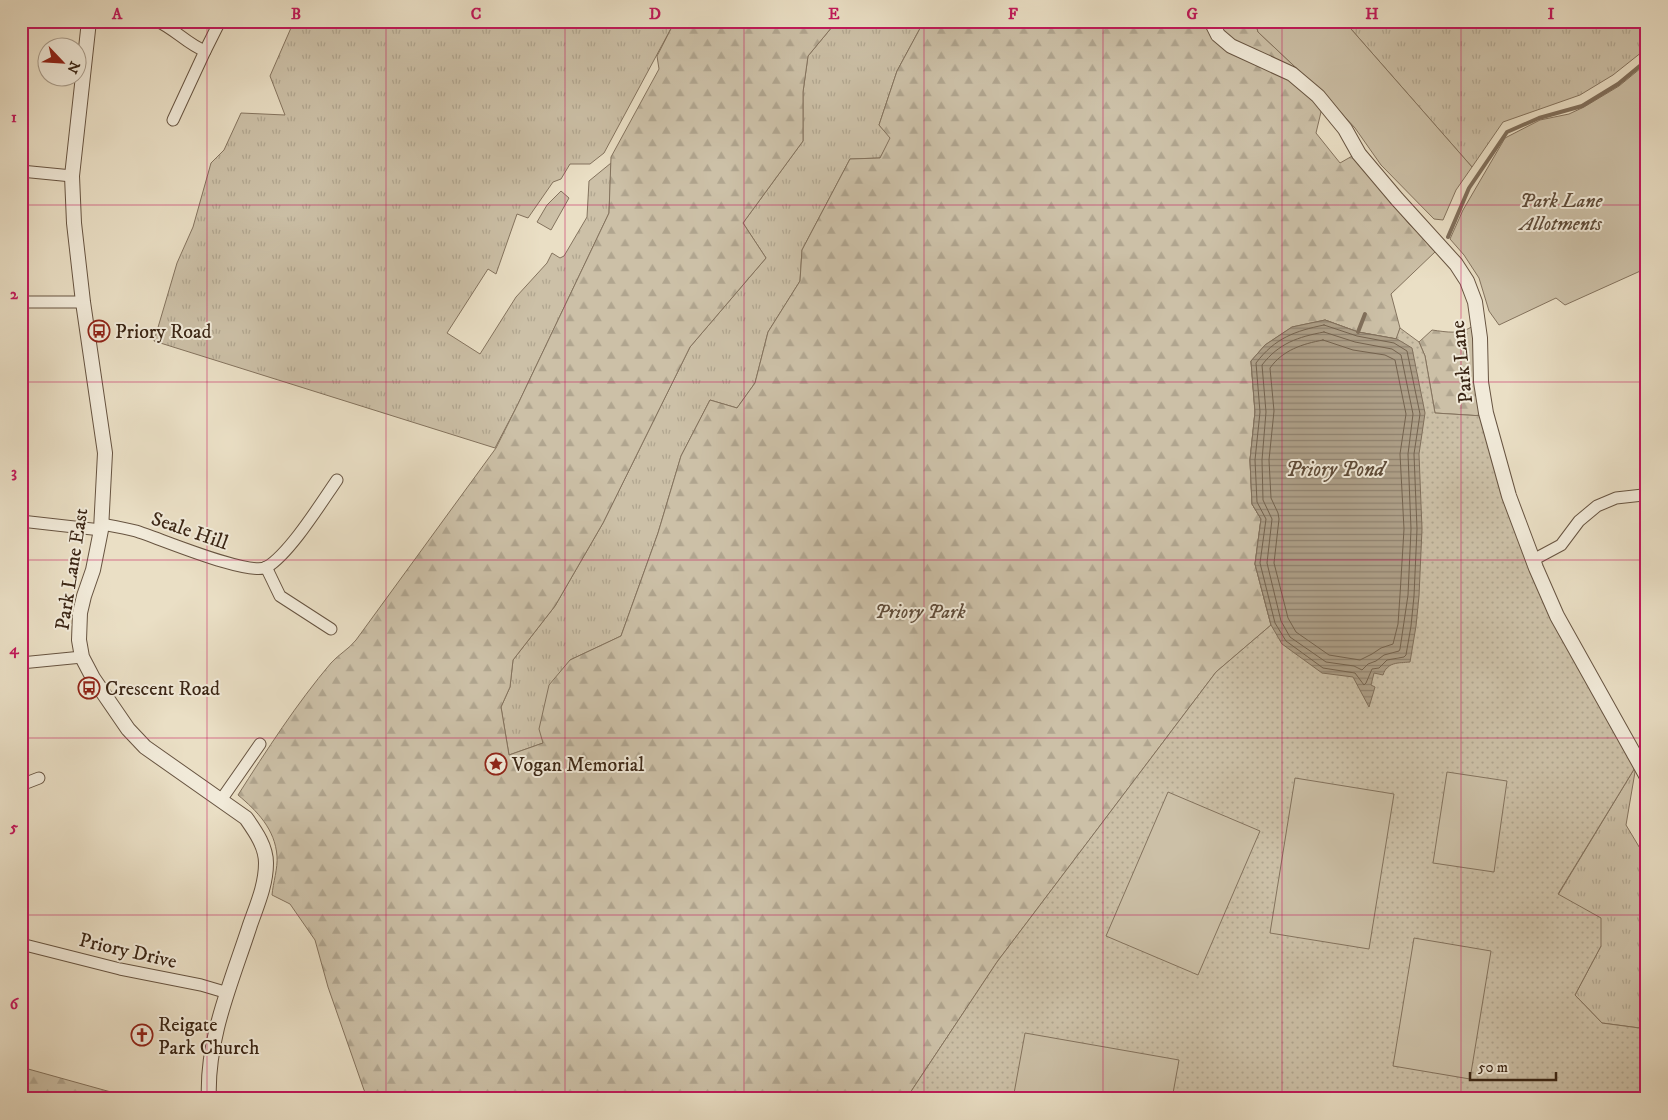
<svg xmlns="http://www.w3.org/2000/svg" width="1668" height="1120" viewBox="0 0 1668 1120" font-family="'IM FELL DW Pica',serif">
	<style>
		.grass { fill: url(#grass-tufts); stroke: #84735e }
		.forest { fill: url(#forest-firs); stroke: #84735e }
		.park { fill: url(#park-dots); stroke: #84735e }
		.garden { fill: #ccc0a7; stroke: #84735e }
		.water { fill: url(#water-rules); stroke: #806f5b }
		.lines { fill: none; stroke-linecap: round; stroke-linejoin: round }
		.shore { stroke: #74634f; stroke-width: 1 }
		.stream { stroke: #806f5b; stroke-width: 4 }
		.minor-casing { stroke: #675441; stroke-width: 13 }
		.tertiary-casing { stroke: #675441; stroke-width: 16 }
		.minor { stroke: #f1ead9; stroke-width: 11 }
		.tertiary { stroke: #f1ead9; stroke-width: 14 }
		.grid { fill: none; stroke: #c2185b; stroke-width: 1; stroke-opacity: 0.55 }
		.labels { text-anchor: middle; stroke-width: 4; stroke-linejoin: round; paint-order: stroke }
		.park-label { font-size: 20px; font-style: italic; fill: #5f4c3a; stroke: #f1ead9 }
		.poi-label { font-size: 20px; fill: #3b2615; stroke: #f1ead9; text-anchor: start }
		.street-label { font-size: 20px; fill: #3b2615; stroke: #f1ead9 }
		.water-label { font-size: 21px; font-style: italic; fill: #5e4b38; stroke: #f1ead9 }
		.neatline { fill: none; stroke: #c2185b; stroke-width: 2 }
		.grid-label { font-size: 16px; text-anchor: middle; font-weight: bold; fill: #c2185b }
	</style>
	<defs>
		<pattern id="grass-tufts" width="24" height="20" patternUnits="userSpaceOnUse" patternTransform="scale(1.25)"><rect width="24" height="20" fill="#ccc0a7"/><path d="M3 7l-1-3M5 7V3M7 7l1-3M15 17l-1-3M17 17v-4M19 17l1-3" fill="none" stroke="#b0a58f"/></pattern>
		<pattern id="forest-firs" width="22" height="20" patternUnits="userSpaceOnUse" patternTransform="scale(1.25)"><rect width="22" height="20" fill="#ccc0a7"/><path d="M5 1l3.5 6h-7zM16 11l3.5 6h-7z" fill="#b0a58f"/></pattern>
		<pattern id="park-dots" width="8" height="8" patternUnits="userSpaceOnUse" patternTransform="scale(1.25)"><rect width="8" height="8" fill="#ccc0a7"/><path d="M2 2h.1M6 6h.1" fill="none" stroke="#b0a58f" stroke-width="1.8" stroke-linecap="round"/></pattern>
		<pattern id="water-rules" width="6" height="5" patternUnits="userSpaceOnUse" patternTransform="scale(1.25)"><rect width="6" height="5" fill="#aea089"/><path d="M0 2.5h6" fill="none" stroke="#8f826f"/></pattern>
	</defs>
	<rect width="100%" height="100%" fill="#eadfc5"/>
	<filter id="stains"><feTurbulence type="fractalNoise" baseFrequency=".004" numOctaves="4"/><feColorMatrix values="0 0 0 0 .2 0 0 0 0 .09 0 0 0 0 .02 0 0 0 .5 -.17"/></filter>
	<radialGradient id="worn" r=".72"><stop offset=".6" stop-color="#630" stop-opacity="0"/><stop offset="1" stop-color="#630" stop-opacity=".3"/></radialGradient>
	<g class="grass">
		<polygon points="294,21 675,21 604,153 590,164 570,164 561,179 553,182 528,218 517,214 496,274 488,269 447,333 480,354 516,297 547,263 552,253 560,258 564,256 587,217 589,181 611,163 609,213 518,404 495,448 154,341 177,263 193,227 211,163 224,150 241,113 285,115 270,76"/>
		<polygon points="837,21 924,21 897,71 879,125 891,138 880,158 850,159 802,250 800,281 768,332 755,383 737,408 710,400 681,456 658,533 621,636 570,660 543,743 509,755 501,707 510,687 513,660 555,606 603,523 690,347 766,258 743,223 803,141 803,92 808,56"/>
		<polygon points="1344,21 1647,21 1647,48 1613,75 1580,95 1503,122 1472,167"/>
		<polygon points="1636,766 1626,825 1647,860 1647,1029 1602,1023 1575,995 1601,946 1558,895"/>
	</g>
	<g class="forest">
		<path d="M675,21H837L808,56L803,92V141L743,223L766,258L690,347L603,523L555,606L513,660L510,687L501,707L509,755L543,743L539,729L549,685L570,660L621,636L658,533L681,456L710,400L737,408L755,383L768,332L800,281L802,250L850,159L880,158L890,138L879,125L897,71L924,21H1255L1258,32L1325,95L1316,133L1340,163L1354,155L1409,224L1436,251L1391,294L1400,328L1397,339L1358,332L1325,320L1251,361L1255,412L1250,460L1252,504L1261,519L1255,564L1271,625L1216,672L997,962L906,1099H369L364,1090L328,987L315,940L290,904L272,895C273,883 278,868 277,856C275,829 257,811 238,795C266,751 297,703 331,663C339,654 349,649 356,640L496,448L518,404L609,213L611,157L659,69L657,56Z"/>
		<path d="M1473,326L1483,416L1435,413L1425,356L1419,342L1432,330C1447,332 1460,335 1473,326Z"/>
		<polygon points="21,1067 136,1099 21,1099"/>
	</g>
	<polygon class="park" points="1325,320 1358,332 1396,339 1400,328 1419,342 1425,356 1435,413 1483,416 1520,538 1636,766 1558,894 1601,918 1601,946 1575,995 1602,1023 1647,1029 1647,1099 906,1099 997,962 1216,672 1271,625 1255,564 1261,519 1252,504 1250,460 1255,412 1251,361 1265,345 1292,327"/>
	<g class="garden">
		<polygon points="1255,21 1344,21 1472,167 1456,190 1443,220 1434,219 1381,165 1355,128 1325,95 1258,32"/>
		<polygon points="1647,63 1647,268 1565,305 1556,298 1499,325 1489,311 1479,278 1464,255 1450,239 1463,210 1505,138 1540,120 1569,114 1584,107 1619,86"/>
		<polygon points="561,191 569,198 551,230 537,222 547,205"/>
		<polygon points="1447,772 1507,781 1494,872 1433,863"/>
		<polygon points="1295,778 1394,794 1369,949 1270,933"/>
		<polygon points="1168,792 1260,831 1198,975 1106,936"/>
		<polygon points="1414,938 1491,951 1470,1079 1393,1066"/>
		<polygon points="1025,1033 1179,1060 1172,1099 1013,1099"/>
	</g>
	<path class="water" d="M1325,320L1358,332L1397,339L1412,348L1425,413L1419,454L1422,529L1419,596L1416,626L1410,662C1398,663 1387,662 1383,675L1374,673L1371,685L1375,687L1369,707L1353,677L1322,673L1282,644L1271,625L1255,564L1261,519L1252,504L1250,460L1255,412L1251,361L1265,345L1292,327Z"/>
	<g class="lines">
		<g class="shore">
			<path d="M1324,325L1357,336L1394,343L1407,351L1420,414L1414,454L1417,529L1414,596L1411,626L1406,655L1404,657L1387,660L1379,668L1372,669L1366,683L1364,685L1355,673L1323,668L1286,641L1275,623L1260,563L1266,519L1257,502L1255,460L1260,412L1256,363C1275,338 1295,331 1324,325Z"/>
			<path d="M1324,332L1355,342L1392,349L1401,355L1413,414L1408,454L1411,529L1408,595L1400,649L1399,651L1384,655L1376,661L1368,664L1362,670L1354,666L1326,662L1290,637L1281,621L1267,563L1272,519L1263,500L1262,460L1266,412L1262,365C1279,343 1298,337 1324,332Z"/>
			<path d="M1323,340L1353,350L1385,355L1395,360L1406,414L1400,454L1404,529L1400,595L1398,624L1393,644L1381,648L1372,654L1360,660L1329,655L1296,632L1288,618L1274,563L1279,519L1278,513L1271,498L1269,460L1274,411L1270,368C1283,350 1302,344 1323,340Z"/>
		</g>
		<g class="stream">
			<polyline points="1448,237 1469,188 1507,132 1539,118 1582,106 1618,84 1647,60"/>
			<polyline points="1358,332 1365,314"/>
		</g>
		<g class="minor-casing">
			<g id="minor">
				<path d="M157,21C175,29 187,44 205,51L173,120"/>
				<polyline points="205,51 220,21"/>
				<polyline points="21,171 72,176"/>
				<polyline points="21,302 83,302"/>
				<polyline points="21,521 101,530"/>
				<path d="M102,524C113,526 125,528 136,531C159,538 249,577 267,567C290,553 321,503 337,480"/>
				<polyline points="1533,560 1561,545 1579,521 1597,506 1616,498 1643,495"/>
				<polyline points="266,567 280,596 331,629"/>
				<polyline points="21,663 82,657"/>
				<polyline points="21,785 39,778"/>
				<polyline points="221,800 260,744"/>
				<polyline points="21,944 120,969 201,985 228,993"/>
			</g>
		</g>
		<g class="tertiary-casing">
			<g id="tertiary">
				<path d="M89,21L72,176L74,223L83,302L105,453L101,530L93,570L84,596L80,613L79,640L82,657L93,678L128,729L145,747L246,818C255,831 266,846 266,863C266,885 257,905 250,925C232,981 206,1039 209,1099"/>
				<polyline points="1211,21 1218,35 1231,46 1292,74 1318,96 1345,129 1359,154 1397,199 1456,264 1467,281 1475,302 1480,338 1481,382 1486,413 1509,496 1536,568 1557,616 1647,777"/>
			</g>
		</g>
		<use href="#minor" class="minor"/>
		<use href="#tertiary" class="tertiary"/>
	</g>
	<path class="grid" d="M207,21V1099M386,21V1099M565,21V1099M744,21V1099M924,21V1099M1103,21V1099M1282,21V1099M1461,21V1099M21,205H1647M21,382H1647M21,560H1647M21,738H1647M21,915H1647"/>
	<defs>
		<g id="bus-ring" transform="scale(1.125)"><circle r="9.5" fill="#f1ead9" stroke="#8f2418" stroke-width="1.5"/><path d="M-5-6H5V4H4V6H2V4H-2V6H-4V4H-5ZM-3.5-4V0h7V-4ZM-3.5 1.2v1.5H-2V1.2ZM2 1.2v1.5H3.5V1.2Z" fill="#8f2418"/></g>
		<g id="sight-ring" transform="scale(1.125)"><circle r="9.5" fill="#f1ead9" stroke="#8f2418" stroke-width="1.5"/><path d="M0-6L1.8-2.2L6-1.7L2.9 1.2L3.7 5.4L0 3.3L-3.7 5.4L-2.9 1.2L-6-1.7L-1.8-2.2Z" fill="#8f2418"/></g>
		<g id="church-ring" transform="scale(1.125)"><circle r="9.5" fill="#f1ead9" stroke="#8f2418" stroke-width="1.5"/><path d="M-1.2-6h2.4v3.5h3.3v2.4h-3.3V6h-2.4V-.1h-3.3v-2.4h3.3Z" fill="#8f2418"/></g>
	</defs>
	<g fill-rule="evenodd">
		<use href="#bus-ring" x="99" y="331"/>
		<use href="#bus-ring" x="89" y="688"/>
		<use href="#sight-ring" x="496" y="764"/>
		<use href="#church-ring" x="142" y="1035"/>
	</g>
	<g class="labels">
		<g class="park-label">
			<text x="1561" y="207">Park Lane<tspan x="1561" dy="23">Allotments</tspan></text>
			<text x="920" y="618">Priory Park</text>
		</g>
		<g class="poi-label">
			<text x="115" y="338">Priory Road</text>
			<text x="105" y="695">Crescent Road</text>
			<text x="512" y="771">Vogan Memorial</text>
			<text x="158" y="1031">Reigate<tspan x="158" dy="23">Park Church</tspan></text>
		</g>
		<g class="street-label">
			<text transform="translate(1461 362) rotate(-96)" y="7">Park Lane</text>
			<text transform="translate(190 530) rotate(19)" y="7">Seale Hill</text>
			<text transform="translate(71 569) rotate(-81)" y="7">Park Lane East</text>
			<text transform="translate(128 950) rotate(13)" y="7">Priory Drive</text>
		</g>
		<g class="water-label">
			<text x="1335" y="476">Priory Pond</text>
		</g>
	</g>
	<rect width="1668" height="1120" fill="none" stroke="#eadfc5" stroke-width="55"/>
	<g transform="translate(62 62) rotate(115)"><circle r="24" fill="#f1ead9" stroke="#a89c8b"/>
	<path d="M0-4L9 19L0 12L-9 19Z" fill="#8f2418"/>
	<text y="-8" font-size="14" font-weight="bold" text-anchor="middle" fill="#3b2615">N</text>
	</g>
	<path d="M1470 1072v8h86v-8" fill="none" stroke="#3b2615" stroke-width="2.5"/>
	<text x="1478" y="1072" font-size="15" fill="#3b2615" stroke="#f1ead9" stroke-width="4" paint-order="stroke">50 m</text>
	<rect x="28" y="28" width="1612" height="1064" class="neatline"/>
	<g class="grid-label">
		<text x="117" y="19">A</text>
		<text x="296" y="19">B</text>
		<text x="476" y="19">C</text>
		<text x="655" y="19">D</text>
		<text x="834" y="19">E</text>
		<text x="1013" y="19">F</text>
		<text x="1192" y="19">G</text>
		<text x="1372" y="19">H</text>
		<text x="1551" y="19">I</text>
		<text x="14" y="122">1</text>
		<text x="14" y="299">2</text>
		<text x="14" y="477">3</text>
		<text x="14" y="654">4</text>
		<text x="14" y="832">5</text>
		<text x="14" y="1009">6</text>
	</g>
	<rect width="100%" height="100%" filter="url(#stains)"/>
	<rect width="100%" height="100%" fill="url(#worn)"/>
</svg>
